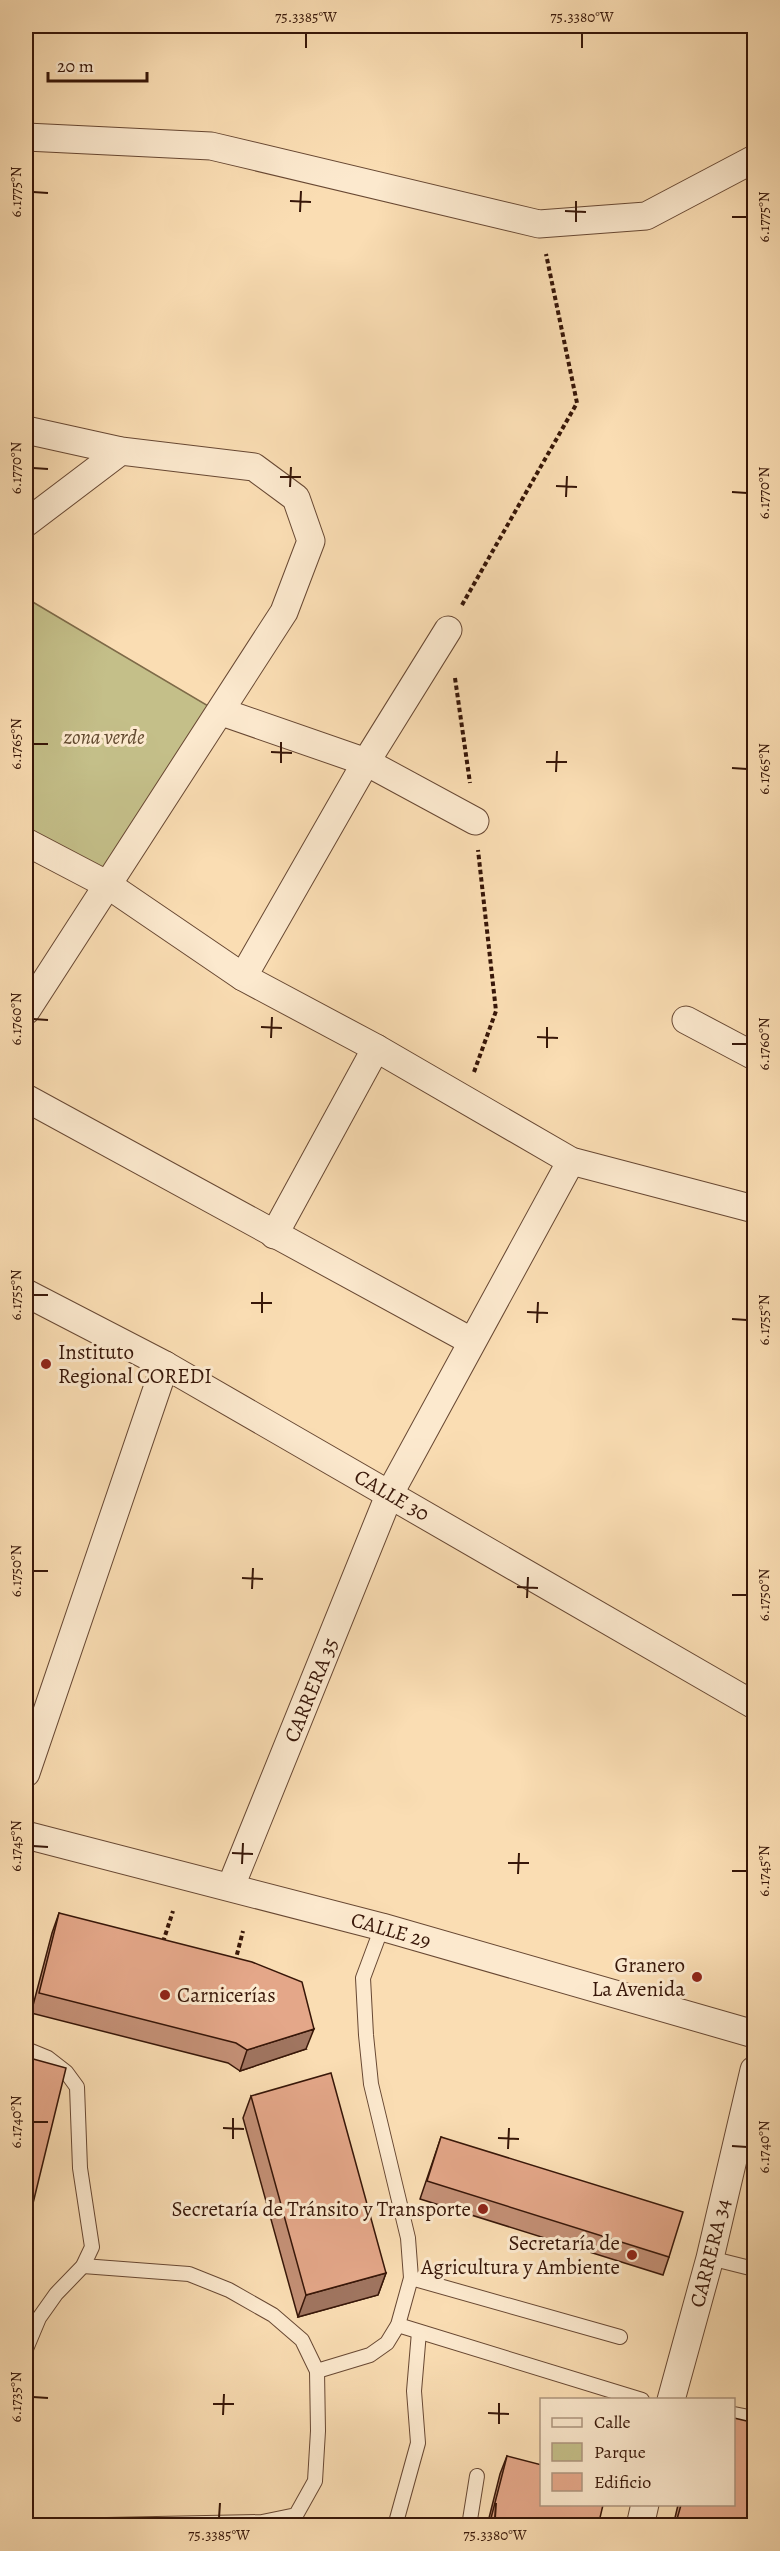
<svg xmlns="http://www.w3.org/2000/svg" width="780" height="2551" viewBox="0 0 780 2551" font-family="Alegreya,serif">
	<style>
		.green { fill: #c4bf89; stroke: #7e6a48; stroke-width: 1.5 }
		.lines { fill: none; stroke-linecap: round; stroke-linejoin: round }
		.lane-casing { stroke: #684833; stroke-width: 16 }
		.street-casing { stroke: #684833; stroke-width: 29 }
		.path { stroke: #371608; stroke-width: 4; stroke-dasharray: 4.5 3; stroke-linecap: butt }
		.lane { stroke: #fce9ce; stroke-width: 14 }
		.street { stroke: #fce9ce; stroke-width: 27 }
		.wall { fill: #c49076; stroke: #371608; stroke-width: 1.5 }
		.shaded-wall { fill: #a07560; stroke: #371608; stroke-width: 1.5 }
		.building { fill: #e4a789; stroke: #371608; stroke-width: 1.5 }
		.ticks { fill: none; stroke: #371608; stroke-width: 2 }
		.poi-dot { fill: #8f2418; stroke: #fce9ce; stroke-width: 2 }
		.labels { text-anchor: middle; stroke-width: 6; stroke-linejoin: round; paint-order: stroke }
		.park-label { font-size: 21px; font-style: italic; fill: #61492f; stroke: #fce9ce }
		.poi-label { font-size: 21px; fill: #371608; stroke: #fce9ce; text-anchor: end }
		.street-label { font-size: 21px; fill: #371608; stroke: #fce9ce }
		.neatline { fill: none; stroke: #371608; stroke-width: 2 }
		.ticks-label { font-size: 15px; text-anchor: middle; fill: #371608 }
	</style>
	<rect width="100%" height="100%" fill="#faddb3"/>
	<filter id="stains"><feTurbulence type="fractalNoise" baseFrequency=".00333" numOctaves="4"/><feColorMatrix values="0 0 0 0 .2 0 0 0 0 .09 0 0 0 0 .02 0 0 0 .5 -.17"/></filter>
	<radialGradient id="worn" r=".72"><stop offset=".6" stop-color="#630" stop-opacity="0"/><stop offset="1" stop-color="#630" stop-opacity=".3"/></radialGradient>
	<polygon class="green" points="26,598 215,710 108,877 26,835"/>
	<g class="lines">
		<g class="lane-casing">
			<g id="lane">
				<polyline points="26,2049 48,2058 66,2072 77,2087 80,2168 92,2247 83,2266 56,2294 39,2318 26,2349"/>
				<polyline points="710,2258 754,2269"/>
				<polyline points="411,2278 620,2337"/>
				<polyline points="398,2325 642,2400"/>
				<polyline points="317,2371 370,2355 387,2343 398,2325 411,2278 408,2238 371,2084 366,2035 363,1978 382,1927"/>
				<polyline points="734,2414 754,2418"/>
				<polyline points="57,2526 262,2522 296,2515 315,2481 318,2431 317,2371 302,2340 273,2315 229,2290 189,2274 83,2266"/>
				<polyline points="395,2526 418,2443 414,2391 419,2332"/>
				<polyline points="469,2526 477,2476"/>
			</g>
		</g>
		<g class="street-casing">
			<g id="street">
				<polyline points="26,137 211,146 539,224 646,216 754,159"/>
				<polyline points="26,430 121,451 254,467 296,498 311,541 284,612 26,1011"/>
				<polyline points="26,523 121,451"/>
				<polyline points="222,712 366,762 475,821"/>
				<polyline points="26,842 108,885 243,977 376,1048 571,1161 754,1209"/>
				<polyline points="243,977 366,762 448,630"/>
				<polyline points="686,1020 754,1056"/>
				<polyline points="26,1098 471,1341"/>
				<polyline points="274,1235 376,1048"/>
				<polyline points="26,1293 165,1365 754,1705"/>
				<polyline points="26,1773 165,1365"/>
				<polyline points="26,1835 382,1927 754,2034"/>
				<polyline points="231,1886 390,1493 571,1161"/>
				<polyline points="671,2400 710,2258 754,2070"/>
				<polyline points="640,2526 645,2504"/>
			</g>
		</g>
		<g class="path">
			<polyline points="462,605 577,403 546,254"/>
			<polyline points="455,678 470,783"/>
			<polyline points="474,1072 496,1011 478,850"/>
			<polyline points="163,1942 173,1911"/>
			<polyline points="235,1962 243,1931"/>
		</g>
		<use href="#lane" class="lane"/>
		<use href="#street" class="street"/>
	</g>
	<g class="wall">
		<polygon points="59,1913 306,2049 240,2071 228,2063 31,2013 52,1933"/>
		<polygon points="251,2096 386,2273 378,2295 298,2317 243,2118"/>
		<polygon points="441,2137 669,2257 663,2275 420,2199"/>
		<polygon points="507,2456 598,2526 487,2526 500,2474"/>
		<polygon points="678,2505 734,2505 754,2526 673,2526"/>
	</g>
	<g class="shaded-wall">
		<polygon points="314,2029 306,2049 240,2071 247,2050"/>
		<polygon points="386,2273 378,2295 298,2317 306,2295"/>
	</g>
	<g class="building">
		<polygon points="59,1913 252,1962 302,1982 314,2029 247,2050 236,2043 39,1993"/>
		<polygon points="26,2057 66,2068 26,2232"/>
		<polygon points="331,2073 386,2273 306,2295 251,2096"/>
		<polygon points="441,2137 683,2212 669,2257 427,2181"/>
		<polygon points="734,2418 751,2422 754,2423 754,2526 675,2526 681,2505 734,2505"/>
		<polygon points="507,2456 542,2465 542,2505 603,2505 598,2526 489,2526"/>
	</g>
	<path class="ticks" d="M306,48V33M582,48V33M33,192L48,193M290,201L311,202M565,211L586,212M300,212L301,191M732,217H747M576,222V201M33,468L48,469M280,477H301M556,486L577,487M290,487L291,467M732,492L747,493M566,497L567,476M33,744H48M271,752L292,753M546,762H567M281,763V742M732,768L747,769M556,772L557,751M33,1019L48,1020M261,1027L282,1028M537,1037L558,1038M271,1038L272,1017M732,1044H747M547,1048V1027M33,1295H48M251,1303H272M527,1312L548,1313M262,1313V1292M732,1319L747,1320M537,1323L538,1302M33,1571H48M242,1578L263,1579M517,1587L538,1588M252,1589L253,1568M732,1595H747M527,1598L528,1577M33,1846L48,1847M232,1853L253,1854M508,1863H529M242,1864L243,1843M732,1871H747M518,1874L519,1853M33,2122H48M223,2128L244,2129M498,2138L519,2139M233,2139V2118M732,2146L747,2147M508,2149L509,2128M33,2397L48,2398M213,2404H234M488,2413L509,2414M223,2415L224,2394M499,2424V2403M219,2518L220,2503M495,2518L496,2503"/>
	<g class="poi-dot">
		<circle cx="46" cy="1364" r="6"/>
		<circle cx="697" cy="1977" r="6"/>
		<circle cx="165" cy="1995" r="6"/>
		<circle cx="483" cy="2209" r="6"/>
		<circle cx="632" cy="2255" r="6"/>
	</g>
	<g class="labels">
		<g class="park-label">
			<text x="104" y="744">zona verde</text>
		</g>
		<g class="poi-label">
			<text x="58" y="1359" text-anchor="start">Instituto<tspan x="58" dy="24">Regional COREDI</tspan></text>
			<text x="685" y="1972">Granero<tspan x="685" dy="24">La Avenida</tspan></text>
			<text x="177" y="2002" text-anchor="start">Carnicerías</text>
			<text x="471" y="2216">Secretaría de Tránsito y Transporte</text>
			<text x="620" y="2250">Secretaría de<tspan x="620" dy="24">Agricultura y Ambiente</tspan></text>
		</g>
		<g class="street-label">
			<text transform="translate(392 1495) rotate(30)" y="7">CALLE 30</text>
			<text transform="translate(311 1690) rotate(-68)" y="7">CARRERA 35</text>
			<text transform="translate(391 1930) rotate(16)" y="7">CALLE 29</text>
			<text transform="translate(710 2253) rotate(-76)" y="7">CARRERA 34</text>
		</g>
	</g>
	<rect width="780" height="2551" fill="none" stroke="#faddb3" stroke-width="66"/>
	<rect x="540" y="2398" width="195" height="108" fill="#fce9ce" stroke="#ad957f" stroke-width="1.5"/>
	<rect x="552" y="2418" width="30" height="9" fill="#fce9ce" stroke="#ad957f" stroke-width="1.5"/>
	<text x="594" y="2428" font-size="18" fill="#371608">Calle</text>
	<rect x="552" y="2443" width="30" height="18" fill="#c4bf89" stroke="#ad957f" stroke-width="1.5"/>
	<text x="594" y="2458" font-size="18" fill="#371608">Parque</text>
	<rect x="552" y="2473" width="30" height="18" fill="#e4a789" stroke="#ad957f" stroke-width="1.5"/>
	<text x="594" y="2488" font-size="18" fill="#371608">Edificio</text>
	<path d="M48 72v9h99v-9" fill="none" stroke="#371608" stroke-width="3"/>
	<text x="57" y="72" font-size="18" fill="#371608" stroke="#fce9ce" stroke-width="4.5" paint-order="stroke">20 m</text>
	<rect x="33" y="33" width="714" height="2485" class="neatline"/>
	<g class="ticks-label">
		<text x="306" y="22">75.3385°W</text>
		<text x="582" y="22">75.3380°W</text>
		<text transform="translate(16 192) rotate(-90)" y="5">6.1775°N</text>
		<text transform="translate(764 217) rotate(-90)" y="5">6.1775°N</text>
		<text transform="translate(16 468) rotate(-90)" y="5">6.1770°N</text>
		<text transform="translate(764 493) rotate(-90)" y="5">6.1770°N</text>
		<text transform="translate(16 744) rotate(-90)" y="5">6.1765°N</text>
		<text transform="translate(764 769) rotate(-90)" y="5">6.1765°N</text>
		<text transform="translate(16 1019) rotate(-90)" y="5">6.1760°N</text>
		<text transform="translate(764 1044) rotate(-90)" y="5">6.1760°N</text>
		<text transform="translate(16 1295) rotate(-90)" y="5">6.1755°N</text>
		<text transform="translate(764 1320) rotate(-90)" y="5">6.1755°N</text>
		<text transform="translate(16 1571) rotate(-90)" y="5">6.1750°N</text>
		<text transform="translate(764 1595) rotate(-90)" y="5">6.1750°N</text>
		<text transform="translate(16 1846) rotate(-90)" y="5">6.1745°N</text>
		<text transform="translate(764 1871) rotate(-90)" y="5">6.1745°N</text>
		<text transform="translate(16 2122) rotate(-90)" y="5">6.1740°N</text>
		<text transform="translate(764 2147) rotate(-90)" y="5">6.1740°N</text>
		<text transform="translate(16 2397) rotate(-90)" y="5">6.1735°N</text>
		<text x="219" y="2540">75.3385°W</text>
		<text x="495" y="2540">75.3380°W</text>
	</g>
	<rect width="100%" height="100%" filter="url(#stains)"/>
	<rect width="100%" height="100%" fill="url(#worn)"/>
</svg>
